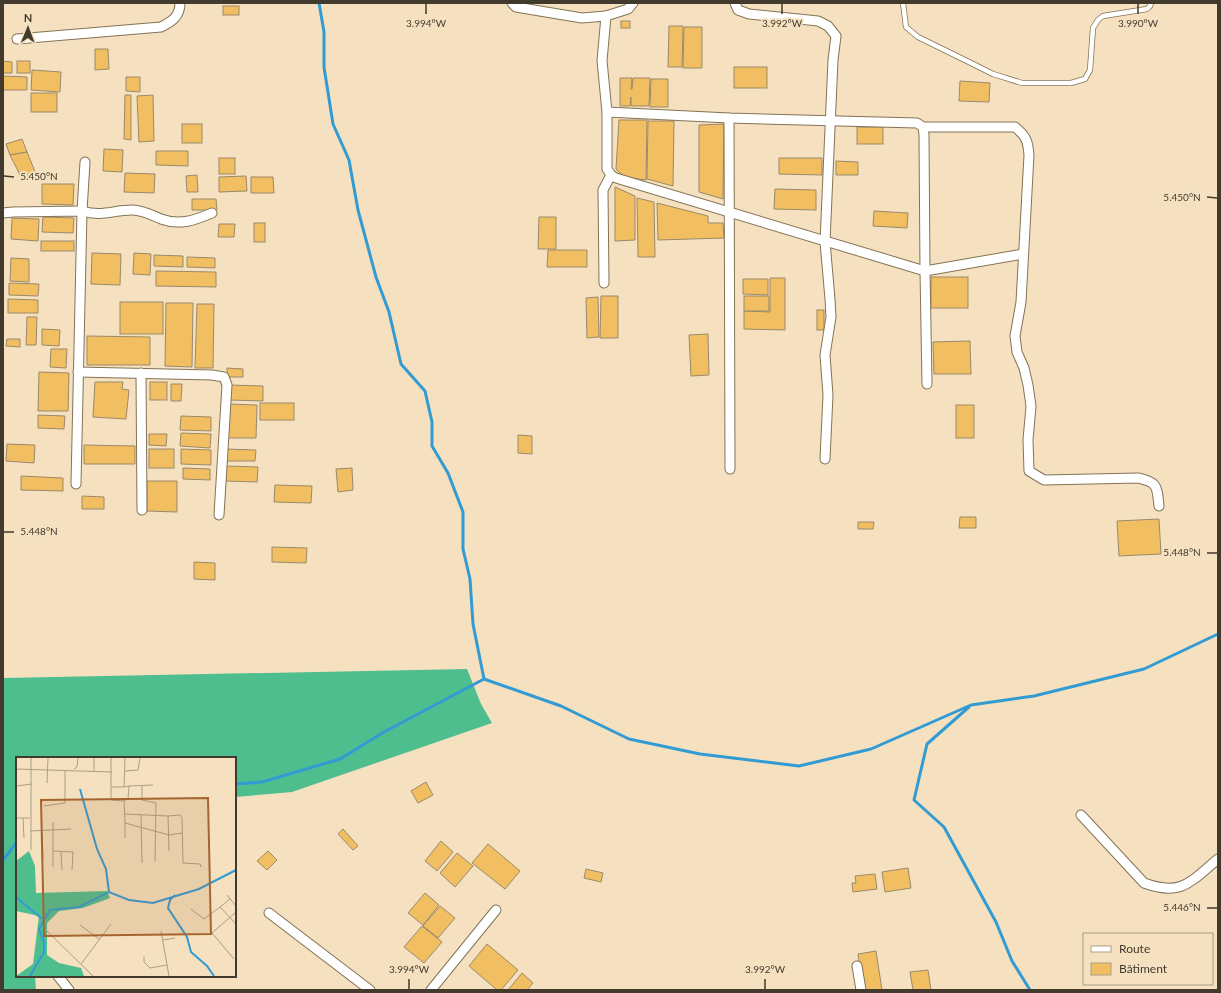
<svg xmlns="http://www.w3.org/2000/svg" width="1221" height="993" viewBox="0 0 1221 993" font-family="Lato,sans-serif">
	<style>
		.forest { fill: #4fbe8e }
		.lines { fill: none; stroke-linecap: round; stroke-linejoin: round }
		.stream { stroke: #339bd3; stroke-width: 3 }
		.building { fill: #f1bf62; stroke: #9a896a }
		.service-casing { stroke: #847355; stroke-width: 6 }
		.minor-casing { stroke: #847355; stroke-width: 11 }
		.service { stroke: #fff; stroke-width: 4.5 }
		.minor { stroke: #fff; stroke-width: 9 }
		.ticks { fill: none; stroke: #423a2d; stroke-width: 1.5 }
		.inset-river { fill: none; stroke: #339bd3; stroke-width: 2 }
		.inset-road { fill: none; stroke: #ad9e85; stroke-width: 1 }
		.view { fill: #a6652f; fill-opacity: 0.15; stroke: #a6652f; stroke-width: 2 }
		.inset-edge { fill: none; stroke: #423a2d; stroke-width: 2 }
		.ticks-label { font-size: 10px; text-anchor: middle; fill: #423a2d; stroke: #f5e1c0; stroke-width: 4; stroke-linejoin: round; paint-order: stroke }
	</style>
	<rect width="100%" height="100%" fill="#f5e1c0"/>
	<polygon class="forest" points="467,669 481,704 492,723 292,792 235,797 235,758 17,758 17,976 35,976 36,990 3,990 3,678"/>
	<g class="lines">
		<g class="stream">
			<polyline points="319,3 324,32 324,67 333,124 349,160 358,210 376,277 389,312 401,364 425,391 432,422 432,446 448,473 463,512 463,549 470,579 473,624 484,679"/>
			<polyline points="969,707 927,744 914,800 944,827 996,922 1012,961 1030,990"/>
			<polyline points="235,784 262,782 340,759 384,732 484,679 561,706 629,739 700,754 799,766 871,749 971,705 1034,696 1144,669 1218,634"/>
			<polyline points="3,860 17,842"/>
		</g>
	</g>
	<g class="building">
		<rect x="223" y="6" width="16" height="9"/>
		<rect x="621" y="21" width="9" height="7"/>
		<polygon points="669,26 683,26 682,67 668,67"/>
		<polygon points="684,27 702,27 702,68 683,68"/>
		<polygon points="95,49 108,49 109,69 95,70"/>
		<polygon points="3,61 12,62 12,73 3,73"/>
		<rect x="17" y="61" width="13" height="12"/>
		<rect x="734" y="67" width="33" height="21"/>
		<polygon points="32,70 61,72 60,92 31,90"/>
		<polygon points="3,76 27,77 27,90 3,90"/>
		<polygon points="126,77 140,77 140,92 126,91"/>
		<polygon points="620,78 632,78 631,89 632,89 633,78 650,78 649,106 631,106 631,97 630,106 620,106"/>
		<polygon points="651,79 668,79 668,107 650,107"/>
		<polygon points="960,81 990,83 989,102 959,101"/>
		<rect x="31" y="93" width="26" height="19"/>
		<polygon points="125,95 131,95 131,140 124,139"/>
		<polygon points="153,95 154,141 139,142 137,96"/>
		<polygon points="619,120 647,120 646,180 624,177 616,169"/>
		<polygon points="648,121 674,121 673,186 647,179"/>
		<rect x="182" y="124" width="20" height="19"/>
		<polygon points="724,124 723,199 699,192 699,125"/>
		<rect x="857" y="127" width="26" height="17"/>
		<polygon points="22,139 27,152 10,155 6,144"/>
		<polygon points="104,149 123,150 122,172 103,171"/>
		<polygon points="156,151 188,151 188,166 156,165"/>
		<polygon points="27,152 36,174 21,177 10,155"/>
		<rect x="219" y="158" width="16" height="16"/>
		<polygon points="779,158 822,158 822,175 779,174"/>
		<polygon points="836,161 858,162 858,175 836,175"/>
		<polygon points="125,173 155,174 154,193 124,192"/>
		<polygon points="197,175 198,192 187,192 186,176"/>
		<polygon points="246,176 247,191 219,192 219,177"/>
		<polygon points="251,177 273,177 274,193 251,193"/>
		<polygon points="42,184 74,184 73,205 42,204"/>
		<polygon points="615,187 635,196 635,240 615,241"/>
		<polygon points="775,189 816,190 816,210 774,209"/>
		<polygon points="637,198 654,202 655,257 638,257"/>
		<polygon points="192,199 216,199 217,210 192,210"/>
		<polygon points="657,203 708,216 708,223 723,223 724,238 658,240"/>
		<polygon points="874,211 908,213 907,228 873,226"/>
		<polygon points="43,217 74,218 73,233 42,232"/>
		<polygon points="539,217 556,217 556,249 538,249"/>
		<polygon points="12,218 39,219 38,241 11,239"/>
		<rect x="254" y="223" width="11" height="19"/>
		<polygon points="219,224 235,224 234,237 218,237"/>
		<rect x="41" y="241" width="33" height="10"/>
		<polygon points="548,250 587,250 587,267 547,267"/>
		<polygon points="92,253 121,254 120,285 91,284"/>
		<polygon points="134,253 151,254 150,275 133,274"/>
		<polygon points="154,255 183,256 183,267 154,266"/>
		<polygon points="187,257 215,258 215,268 187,267"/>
		<polygon points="11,258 29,259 29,282 10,281"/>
		<polygon points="156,271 216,272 216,287 156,286"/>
		<rect x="931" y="277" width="37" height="31"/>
		<polygon points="770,278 785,278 785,330 744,329 744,311 770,312"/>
		<polygon points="743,279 768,279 768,295 743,294"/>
		<polygon points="9,283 39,284 38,296 9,295"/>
		<polygon points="601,296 618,296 618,338 600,338"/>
		<rect x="744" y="296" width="25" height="15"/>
		<polygon points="598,297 599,337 587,338 586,298"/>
		<polygon points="8,299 38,300 38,313 8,313"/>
		<rect x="120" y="302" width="43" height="32"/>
		<polygon points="166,303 193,303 192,367 165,366"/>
		<polygon points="197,304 214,304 213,368 195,368"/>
		<rect x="817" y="310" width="7" height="20"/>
		<polygon points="27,317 37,317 36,345 26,345"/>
		<polygon points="42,329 60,330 59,346 42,345"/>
		<polygon points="708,334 709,375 691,376 689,335"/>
		<polygon points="87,336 150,337 150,365 87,365"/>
		<polygon points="7,339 20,339 20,347 6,346"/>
		<polygon points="970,341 971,374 934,374 933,342"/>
		<polygon points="51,349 67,349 66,368 50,367"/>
		<polygon points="227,368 243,369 243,377 227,377"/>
		<polygon points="39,372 69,373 68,411 38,411"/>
		<polygon points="95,382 123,382 122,389 129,390 126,419 93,417"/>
		<rect x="150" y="382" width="17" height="18"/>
		<polygon points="171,384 182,384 181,401 171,401"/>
		<polygon points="229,385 263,386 263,401 229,400"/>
		<rect x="260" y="403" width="34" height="17"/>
		<polygon points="228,404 257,405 256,438 227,438"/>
		<rect x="956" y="405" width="18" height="33"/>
		<polygon points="38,415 65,416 64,429 38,428"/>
		<polygon points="181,416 211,417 211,431 180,430"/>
		<polygon points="181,433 211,434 210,448 180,446"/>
		<polygon points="149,434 167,434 166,446 149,445"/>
		<polygon points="518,435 532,436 532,454 518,453"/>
		<polygon points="7,444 35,445 34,463 6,461"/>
		<polygon points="84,445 135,446 135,464 84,464"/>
		<rect x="149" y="449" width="25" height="19"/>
		<polygon points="181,449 211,450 211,465 181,464"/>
		<polygon points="225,449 256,450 255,461 225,461"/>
		<polygon points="225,466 258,467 257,482 225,481"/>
		<polygon points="183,468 210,469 210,480 183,479"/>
		<polygon points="352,468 353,490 338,492 336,469"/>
		<polygon points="21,476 63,478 63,491 21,490"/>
		<polygon points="147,481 177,481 177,512 147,511"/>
		<polygon points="275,485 312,486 311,503 274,502"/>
		<polygon points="82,496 104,497 104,509 82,509"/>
		<polygon points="960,517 976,517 976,528 959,528"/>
		<polygon points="1159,519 1161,554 1119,556 1117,521"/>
		<polygon points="858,522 874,522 873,529 858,529"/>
		<polygon points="272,547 307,548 306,563 272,562"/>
		<polygon points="194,562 215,563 215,580 194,579"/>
		<polygon points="426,782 433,795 418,803 411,791"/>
		<polygon points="343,829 358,846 353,850 338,834"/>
		<polygon points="441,841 453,852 437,871 425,861"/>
		<polygon points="488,844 520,871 505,889 472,863"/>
		<polygon points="268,851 277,860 267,870 257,861"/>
		<polygon points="457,853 473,866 455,887 440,873"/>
		<polygon points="908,868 911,888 885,892 882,872"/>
		<polygon points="586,869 603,873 601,882 584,878"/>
		<polygon points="875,874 877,889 853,892 852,883 856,883 855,876"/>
		<polygon points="425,893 439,905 423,925 408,913"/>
		<polygon points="440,906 455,918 438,938 423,926"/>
		<polygon points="422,926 442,942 424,963 404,947"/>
		<polygon points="487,944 518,970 501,990 497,990 469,966"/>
		<polygon points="876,951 882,990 863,990 858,954"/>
		<polygon points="928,970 931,990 913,990 910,972"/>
		<polygon points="522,973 533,983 527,990 508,990"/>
	</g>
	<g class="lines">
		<g class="service-casing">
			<polyline id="service" points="903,3 906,27 918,37 971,63 993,74 1022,83 1071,83 1085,79 1090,70 1093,28 1098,20 1103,16 1147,9 1150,6 1151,3"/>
		</g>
		<g class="minor-casing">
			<g id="minor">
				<polyline points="512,3 516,7 582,18 606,16 602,61 607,112 607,169 611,175 616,178 925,271 1023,254"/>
				<polyline points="735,3 738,10 749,14 818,21 828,26 836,36 833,60 825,242 830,299 831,317 825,355 828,395 825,459"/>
				<polyline points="606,16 628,9 633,3"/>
				<path d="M17,39L161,27C171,22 180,17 180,3"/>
				<polyline points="607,112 729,118 917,123 923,127 924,135 925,271 927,384"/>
				<polyline points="729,118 730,469"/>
				<path d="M923,127H1015C1026,136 1028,141 1029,155L1021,302L1015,336L1017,352L1024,368L1028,385L1031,406L1028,440L1029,471L1044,480L1138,478C1158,482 1157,487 1159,506"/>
				<path d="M3,213L13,212L82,211C102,217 113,210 132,210C142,210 152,215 161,219C180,226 195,220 212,213"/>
				<polyline points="604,283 603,190 611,175"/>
				<polyline points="78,372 212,375 224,377 227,385 219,515"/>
				<polyline points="141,373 142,510"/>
				<polyline points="76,484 82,211 85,162"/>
				<path d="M1081,815L1144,883C1182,897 1191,881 1218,859"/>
				<polyline points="269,913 370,990"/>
				<polyline points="857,966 861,990"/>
				<polyline points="58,976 69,990"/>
				<polyline points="431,990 496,910"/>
			</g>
		</g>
		<use href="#service" class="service"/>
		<use href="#minor" class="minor"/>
	</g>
	<path class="ticks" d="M426,14V4M782,14V4M1138,14V4M4,176L14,177M1207,197L1217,198M4,532H14M1207,553H1217M1207,908H1217M409,989V979M765,989V979"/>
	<g transform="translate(16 757)">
		<rect width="220" height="220" fill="#f5e1c0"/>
		<path d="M13,94L19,109L20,136L91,134L94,141L67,151L43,154L31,166V198L43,206L65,211L68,219H0L17,207L23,159L0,154V104Z" fill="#4fbe8e"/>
		<path class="inset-river" d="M64,32L81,92L90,112L93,135M159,138L154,143L152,151L171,180L175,195L191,209L198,219M0,140L26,162M14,219L28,195V185L23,172L34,153L63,150L93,135L113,143L137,146L183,132L220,113"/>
		<path class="inset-road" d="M95,1V43L108,44L109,66L153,78L166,76M0,12L96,15M58,12L61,10L62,1M109,14L122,13L124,1M78,15V1M31,26L32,1M126,28V43L140,46L139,104M0,29L16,27M113,29L137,28M95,30H108M108,44L112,42L113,29L108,30L109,1M28,49L49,46V13M109,57L152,59L153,94M125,58L126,106M152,59L164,58L166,61L167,106L184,107L185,110M0,61H14M7,61L8,81M26,73L27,101M14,74L55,72M109,81V66M15,93V1M37,94L57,95L56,113M45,94L46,113M37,110V65M211,138L220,149M204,150L214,142M175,152L188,162L204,150L220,167M64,168L83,182M30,173L77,219M145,174L153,219M147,183L159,181M128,199V205L134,211L151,208M218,202L196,176L220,155M65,207L95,167"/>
		<path class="view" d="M192,41L195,177L28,179L25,43Z"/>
		<rect width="220" height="220" class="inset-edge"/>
	</g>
	<g class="ticks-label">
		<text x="426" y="27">3.994°W</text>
		<text x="782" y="27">3.992°W</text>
		<text x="1138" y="27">3.990°W</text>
		<text x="39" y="180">5.450°N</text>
		<text x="1182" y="201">5.450°N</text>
		<text x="39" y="535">5.448°N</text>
		<text x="1182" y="556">5.448°N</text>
		<text x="1182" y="911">5.446°N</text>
		<text x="409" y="973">3.994°W</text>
		<text x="765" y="973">3.992°W</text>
	</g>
	<rect width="1221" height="993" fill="none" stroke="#423a2d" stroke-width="8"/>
	<rect x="1083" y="933" width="130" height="52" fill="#f5e1c0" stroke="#ad9e85"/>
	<rect x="1091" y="946" width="20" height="6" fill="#ffffff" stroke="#ad9e85"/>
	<text x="1119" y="953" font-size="12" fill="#423a2d">Route</text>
	<rect x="1091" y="963" width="20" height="12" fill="#f1bf62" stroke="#ad9e85"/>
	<text x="1119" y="973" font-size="12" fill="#423a2d">Bâtiment</text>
	<g transform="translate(28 28) rotate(1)" stroke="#f5e1c0" stroke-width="3" paint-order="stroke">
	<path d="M0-3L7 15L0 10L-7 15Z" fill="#423a2d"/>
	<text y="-6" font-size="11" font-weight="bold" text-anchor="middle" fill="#423a2d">N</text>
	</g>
</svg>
